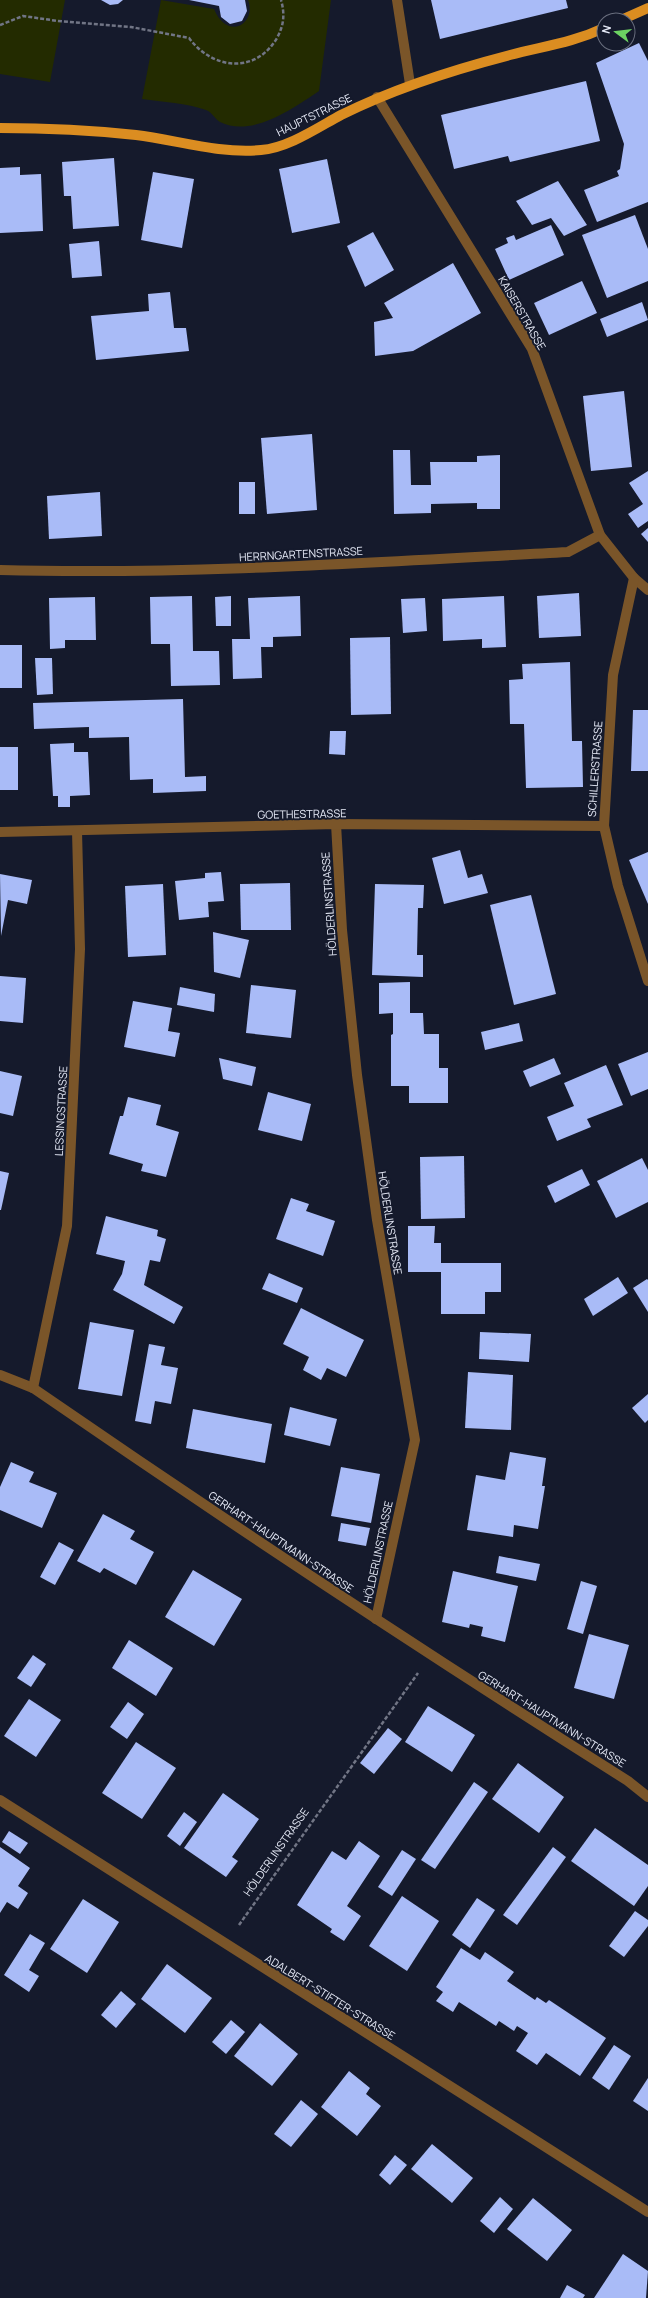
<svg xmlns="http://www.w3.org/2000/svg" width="648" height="2298" viewBox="0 0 648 2298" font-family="Manrope,sans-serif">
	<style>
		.green { fill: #232b00 }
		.building { fill: #a9bbf7 }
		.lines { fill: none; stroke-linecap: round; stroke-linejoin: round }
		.path { stroke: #717585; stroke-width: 2.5; stroke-dasharray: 4 2; stroke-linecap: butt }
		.minor { stroke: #7a5529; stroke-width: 10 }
		.major { stroke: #db8d21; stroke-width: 10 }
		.labels { text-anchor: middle; stroke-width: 4; stroke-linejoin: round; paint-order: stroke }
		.street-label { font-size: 11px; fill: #e7ebf8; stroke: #151a2c }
	</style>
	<rect width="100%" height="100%" fill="#151a2c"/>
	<g class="green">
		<polygon points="0,0 65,0 50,82 0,74"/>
		<path d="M161,0L214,9C228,42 257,23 248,0H331L319,91C294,108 252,138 220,122C215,119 212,112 206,110C187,103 162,102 142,99Z"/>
	</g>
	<g class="building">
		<polygon points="101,0 123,0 118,4 110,5"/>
		<polygon points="189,0 245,0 247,11 242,21 230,24 221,17 219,6"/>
		<polygon points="431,0 566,0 568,8 440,39"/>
		<polygon points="639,43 648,61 648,202 597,222 584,190 619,176 617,171 620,169 624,144 596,63"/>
		<polygon points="586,81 600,141 510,162 508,156 454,169 441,115"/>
		<polygon points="114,158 119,226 73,229 71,196 64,196 62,162"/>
		<polygon points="327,159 340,223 292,233 279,169"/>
		<polygon points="20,167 20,175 41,174 43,231 0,233 0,168"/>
		<polygon points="153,172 194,179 182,248 141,240"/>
		<polygon points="558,181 587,225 564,236 551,218 532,225 516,201"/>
		<polygon points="635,215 648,249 648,281 607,298 582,235"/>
		<polygon points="551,225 564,255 509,280 495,249 508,243 506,238 514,235 516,240"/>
		<polygon points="373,232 394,270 365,287 347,246"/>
		<polygon points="99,241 102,276 72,278 69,244"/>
		<polygon points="453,263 481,313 413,351 375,356 374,322 393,318 384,303"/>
		<polygon points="582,281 597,313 549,335 534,303"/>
		<polygon points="170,292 174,328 186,328 189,351 96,360 91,316 149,311 148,294"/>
		<polygon points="642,302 648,320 607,337 600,319"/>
		<polygon points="624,391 632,467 591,471 583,396"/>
		<polygon points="312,434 317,510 267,514 261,438"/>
		<polygon points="393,450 410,450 411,485 431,485 430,462 477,462 477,456 500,455 500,509 477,509 477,503 431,504 431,513 394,514"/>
		<polygon points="648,471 648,521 638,528 628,514 643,504 629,483"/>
		<rect x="239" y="482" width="16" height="32"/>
		<polygon points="100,492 102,536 49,539 47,496"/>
		<polygon points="648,528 648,542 641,534"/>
		<polygon points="579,593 581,636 539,638 537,596"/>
		<polygon points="192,596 193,651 219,651 220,685 171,686 170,644 151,644 150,597"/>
		<polygon points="231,596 231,626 216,626 215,597"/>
		<polygon points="300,596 301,636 273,637 273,647 261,647 262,678 233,679 232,639 250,639 248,598"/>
		<polygon points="504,596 506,647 482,648 482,639 443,641 442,599"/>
		<polygon points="95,597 96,640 65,640 65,648 50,649 49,598"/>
		<polygon points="425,598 427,631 403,633 401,599"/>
		<polygon points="390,637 391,714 351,715 350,638"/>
		<rect x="0" y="645" width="22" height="43"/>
		<polygon points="35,658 52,658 53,694 37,695"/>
		<polygon points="570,662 572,741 582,741 583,787 526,788 524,724 510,724 509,680 523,679 522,664"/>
		<polygon points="183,699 185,777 206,776 206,791 153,793 153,779 130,780 129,737 89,738 89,727 34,729 33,703"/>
		<polygon points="633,710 648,710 648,771 631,771"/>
		<polygon points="330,731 346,731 345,755 329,754"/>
		<polygon points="74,743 74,752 88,752 90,795 70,796 70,807 58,807 58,796 53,796 50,744"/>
		<rect x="0" y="747" width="18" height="43"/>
		<polygon points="460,850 468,878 482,874 488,893 444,904 432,858"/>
		<polygon points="648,852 648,904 629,860"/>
		<polygon points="221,872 224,901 208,902 209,917 179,920 175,881 205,878 205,873"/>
		<polygon points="0,874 32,880 27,904 8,900 1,936"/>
		<polygon points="290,883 291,930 241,930 240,884"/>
		<polygon points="163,884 166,955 128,957 125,886"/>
		<polygon points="375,884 424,885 423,908 418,908 417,955 423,955 423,977 372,975"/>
		<polygon points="531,895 556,994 514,1005 490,905"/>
		<polygon points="213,932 249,940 240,978 214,972"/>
		<polygon points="0,976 26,978 23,1023 0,1021"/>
		<polygon points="410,982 410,1013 423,1013 424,1034 439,1034 439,1068 448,1068 448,1103 409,1103 409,1086 391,1086 391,1035 393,1034 393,1013 379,1014 379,983"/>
		<polygon points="251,985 296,990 291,1038 246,1033"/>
		<polygon points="180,987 215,994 214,1012 177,1005"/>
		<polygon points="133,1001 172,1008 168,1031 180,1033 175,1057 124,1047"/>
		<polygon points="519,1023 523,1041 485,1050 481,1032"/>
		<polygon points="648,1052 648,1089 631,1096 618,1064"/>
		<polygon points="219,1058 256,1067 252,1086 223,1079"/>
		<polygon points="554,1058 561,1074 530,1087 523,1071"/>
		<polygon points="606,1065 623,1105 587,1119 591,1127 557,1141 547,1117 574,1106 564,1083"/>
		<polygon points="0,1071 22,1076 13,1116 0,1113"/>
		<polygon points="268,1092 311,1104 302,1141 258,1130"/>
		<polygon points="128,1097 161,1105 156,1125 179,1132 166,1177 141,1171 143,1164 109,1154 120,1116 123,1116"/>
		<polygon points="464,1156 465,1218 421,1219 420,1157"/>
		<polygon points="642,1158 648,1170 648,1202 616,1218 597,1181"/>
		<polygon points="582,1169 590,1185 555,1203 547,1186"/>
		<polygon points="0,1171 9,1173 1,1210 0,1210"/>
		<polygon points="291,1198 309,1204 306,1211 335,1221 323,1256 276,1239"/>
		<polygon points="106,1216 158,1230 157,1236 166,1239 160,1262 150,1260 144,1285 183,1307 174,1324 113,1290 122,1274 125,1261 96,1254"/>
		<polygon points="408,1226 435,1226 434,1243 441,1243 441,1263 501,1263 501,1292 485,1292 485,1314 441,1314 441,1272 408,1272"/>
		<polygon points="269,1273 303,1288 297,1303 262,1289"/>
		<polygon points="618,1277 628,1293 593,1316 584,1299"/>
		<polygon points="647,1279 648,1280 648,1312 633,1288"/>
		<polygon points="301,1308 364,1340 346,1377 327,1368 321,1380 303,1370 309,1357 283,1344"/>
		<polygon points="90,1322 134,1330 122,1396 78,1389"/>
		<polygon points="480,1332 531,1334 529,1362 479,1359"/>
		<polygon points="149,1344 165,1347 161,1365 178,1368 171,1404 155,1401 151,1424 135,1421"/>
		<polygon points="468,1372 513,1375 511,1430 465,1428"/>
		<polygon points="648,1394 648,1420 645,1423 632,1408"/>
		<polygon points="290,1407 337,1419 330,1446 284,1435"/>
		<polygon points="193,1409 272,1424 265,1463 186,1448"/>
		<polygon points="510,1452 546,1458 542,1486 545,1486 538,1529 514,1525 513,1537 467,1530 476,1475 505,1480"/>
		<polygon points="11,1462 34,1472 29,1482 57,1493 42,1528 0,1510 0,1487"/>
		<polygon points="341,1467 380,1474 371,1523 331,1516"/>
		<polygon points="103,1514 135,1531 130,1539 154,1552 136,1585 104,1568 100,1573 77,1561"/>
		<polygon points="341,1523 370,1528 366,1546 338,1541"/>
		<polygon points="59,1542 74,1550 55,1585 40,1577"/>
		<polygon points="499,1556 540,1564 536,1581 496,1573"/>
		<polygon points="193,1570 242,1599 214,1646 165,1617"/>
		<polygon points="453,1571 518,1586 505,1642 481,1636 483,1627 470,1624 469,1628 442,1622"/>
		<polygon points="581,1581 597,1586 583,1634 567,1629"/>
		<polygon points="589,1634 629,1645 614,1699 574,1688"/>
		<polygon points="129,1640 173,1668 156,1696 112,1668"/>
		<polygon points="33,1655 46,1664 31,1687 17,1678"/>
		<polygon points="29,1699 61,1720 36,1757 4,1736"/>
		<polygon points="128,1702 144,1714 127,1739 110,1727"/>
		<polygon points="428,1706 475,1735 452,1772 405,1742"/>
		<polygon points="388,1728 402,1739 374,1774 360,1763"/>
		<polygon points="136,1742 176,1768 142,1819 102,1793"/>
		<polygon points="518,1763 564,1797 539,1833 492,1799"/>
		<polygon points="474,1782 488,1792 435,1869 421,1860"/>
		<polygon points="223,1793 259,1819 232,1857 238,1861 226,1877 184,1848"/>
		<polygon points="184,1812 197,1822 180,1846 167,1836"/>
		<polygon points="595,1828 648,1865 648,1886 634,1906 571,1861"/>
		<polygon points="9,1831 28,1843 20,1854 2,1842"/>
		<polygon points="359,1841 380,1856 347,1906 361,1916 344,1941 330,1932 332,1929 297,1905 332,1851 346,1860"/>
		<polygon points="0,1847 30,1868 18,1886 28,1893 18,1909 7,1902 0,1913"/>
		<polygon points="553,1847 566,1857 517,1925 503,1915"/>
		<polygon points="402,1850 416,1859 392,1896 378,1887"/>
		<polygon points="402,1896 439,1921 407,1971 369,1946"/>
		<polygon points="477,1898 495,1910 470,1948 452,1935"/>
		<polygon points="83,1899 119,1922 87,1973 50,1949"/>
		<polygon points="635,1911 648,1920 648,1926 624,1957 609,1946"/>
		<polygon points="30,1934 45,1943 29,1970 39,1976 29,1992 4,1975"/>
		<polygon points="461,1948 480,1960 485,1952 514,1972 507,1981 535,2000 537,1997 546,2003 549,2000 606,2038 580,2076 546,2053 537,2065 516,2051 528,2033 517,2026 514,2031 499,2021 496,2026 459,2002 453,2012 436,2001 443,1992 436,1987"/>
		<polygon points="167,1964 212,1998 185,2033 141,1999"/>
		<polygon points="121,1991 136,2004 116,2028 101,2015"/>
		<polygon points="231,2020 245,2032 226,2054 212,2042"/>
		<polygon points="260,2023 298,2054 272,2086 234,2056"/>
		<polygon points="614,2045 631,2056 609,2090 592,2078"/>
		<polygon points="349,2071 370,2088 366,2094 381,2106 357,2136 321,2107"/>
		<polygon points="648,2078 648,2111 633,2101"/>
		<polygon points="301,2100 318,2114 291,2147 274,2134"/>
		<polygon points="432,2144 473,2178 452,2203 411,2169"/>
		<polygon points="395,2155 407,2165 390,2185 379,2175"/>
		<polygon points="500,2197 513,2209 494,2233 480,2221"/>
		<polygon points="533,2198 572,2230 547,2261 507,2229"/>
		<polygon points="623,2254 648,2271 646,2298 594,2298"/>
		<polygon points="567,2285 585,2295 583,2298 560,2298"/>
	</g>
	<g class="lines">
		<g class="path">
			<path d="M0,25L23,16L58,21L131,27L189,38C212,69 255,75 277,38C284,25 285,14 281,0"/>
			<polyline points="239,1925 418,1673"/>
		</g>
		<g class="minor">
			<polyline points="397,0 410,84"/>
			<polyline points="377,97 532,349 600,535 634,578 648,590"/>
			<path d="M0,570C190,575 378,562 568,552L600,535"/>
			<polyline points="634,578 613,675 604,826 618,886 648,981"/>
			<polyline points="336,824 342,930 357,1075 377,1220 415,1440 376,1619"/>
			<polyline points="0,832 336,824 604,826"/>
			<path d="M0,1375L33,1388C229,1523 427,1654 628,1781L648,1797"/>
			<polyline points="33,1388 67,1226 80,949 77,831"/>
			<polyline points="0,1800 648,2212"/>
		</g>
		<g class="major">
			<polyline points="621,20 648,8"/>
			<path d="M0,128C45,128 90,130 136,135C177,140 219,154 261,150C288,148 317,128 341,115C395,88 452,70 510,55C544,46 572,43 604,28"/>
		</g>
	</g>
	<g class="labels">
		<g class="street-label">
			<text transform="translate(314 115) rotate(-26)" y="4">HAUPTSTRASSE</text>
			<text transform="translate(522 313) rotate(60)" y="4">KAISERSTRASSE</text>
			<text transform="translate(301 554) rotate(-3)" y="4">HERRNGARTENSTRASSE</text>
			<text transform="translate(595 769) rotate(-86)" y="4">SCHILLERSTRASSE</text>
			<text transform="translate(302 814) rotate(-1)" y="4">GOETHESTRASSE</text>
			<text transform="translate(329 904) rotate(-94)" y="4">HÖLDERLINSTRASSE</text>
			<text transform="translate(61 1111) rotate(-87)" y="4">LESSINGSTRASSE</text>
			<text transform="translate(390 1223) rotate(81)" y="4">HÖLDERLINSTRASSE</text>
			<text transform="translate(281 1542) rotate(34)" y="4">GERHART-HAUPTMANN-STRASSE</text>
			<text transform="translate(378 1552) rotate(-78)" y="4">HÖLDERLINSTRASSE</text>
			<text transform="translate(552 1719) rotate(32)" y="4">GERHART-HAUPTMANN-STRASSE</text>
			<text transform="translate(276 1852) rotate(-55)" y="4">HÖLDERLINSTRASSE</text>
			<text transform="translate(330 1997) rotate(32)" y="4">ADALBERT-STIFTER-STRASSE</text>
		</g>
	</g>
	<g transform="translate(616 32) rotate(285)"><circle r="19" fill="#151a2c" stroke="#696e7e"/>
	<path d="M0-3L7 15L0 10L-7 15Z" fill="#6cd362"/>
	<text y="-6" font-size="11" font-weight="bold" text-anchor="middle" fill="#e7ebf8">N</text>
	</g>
</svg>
